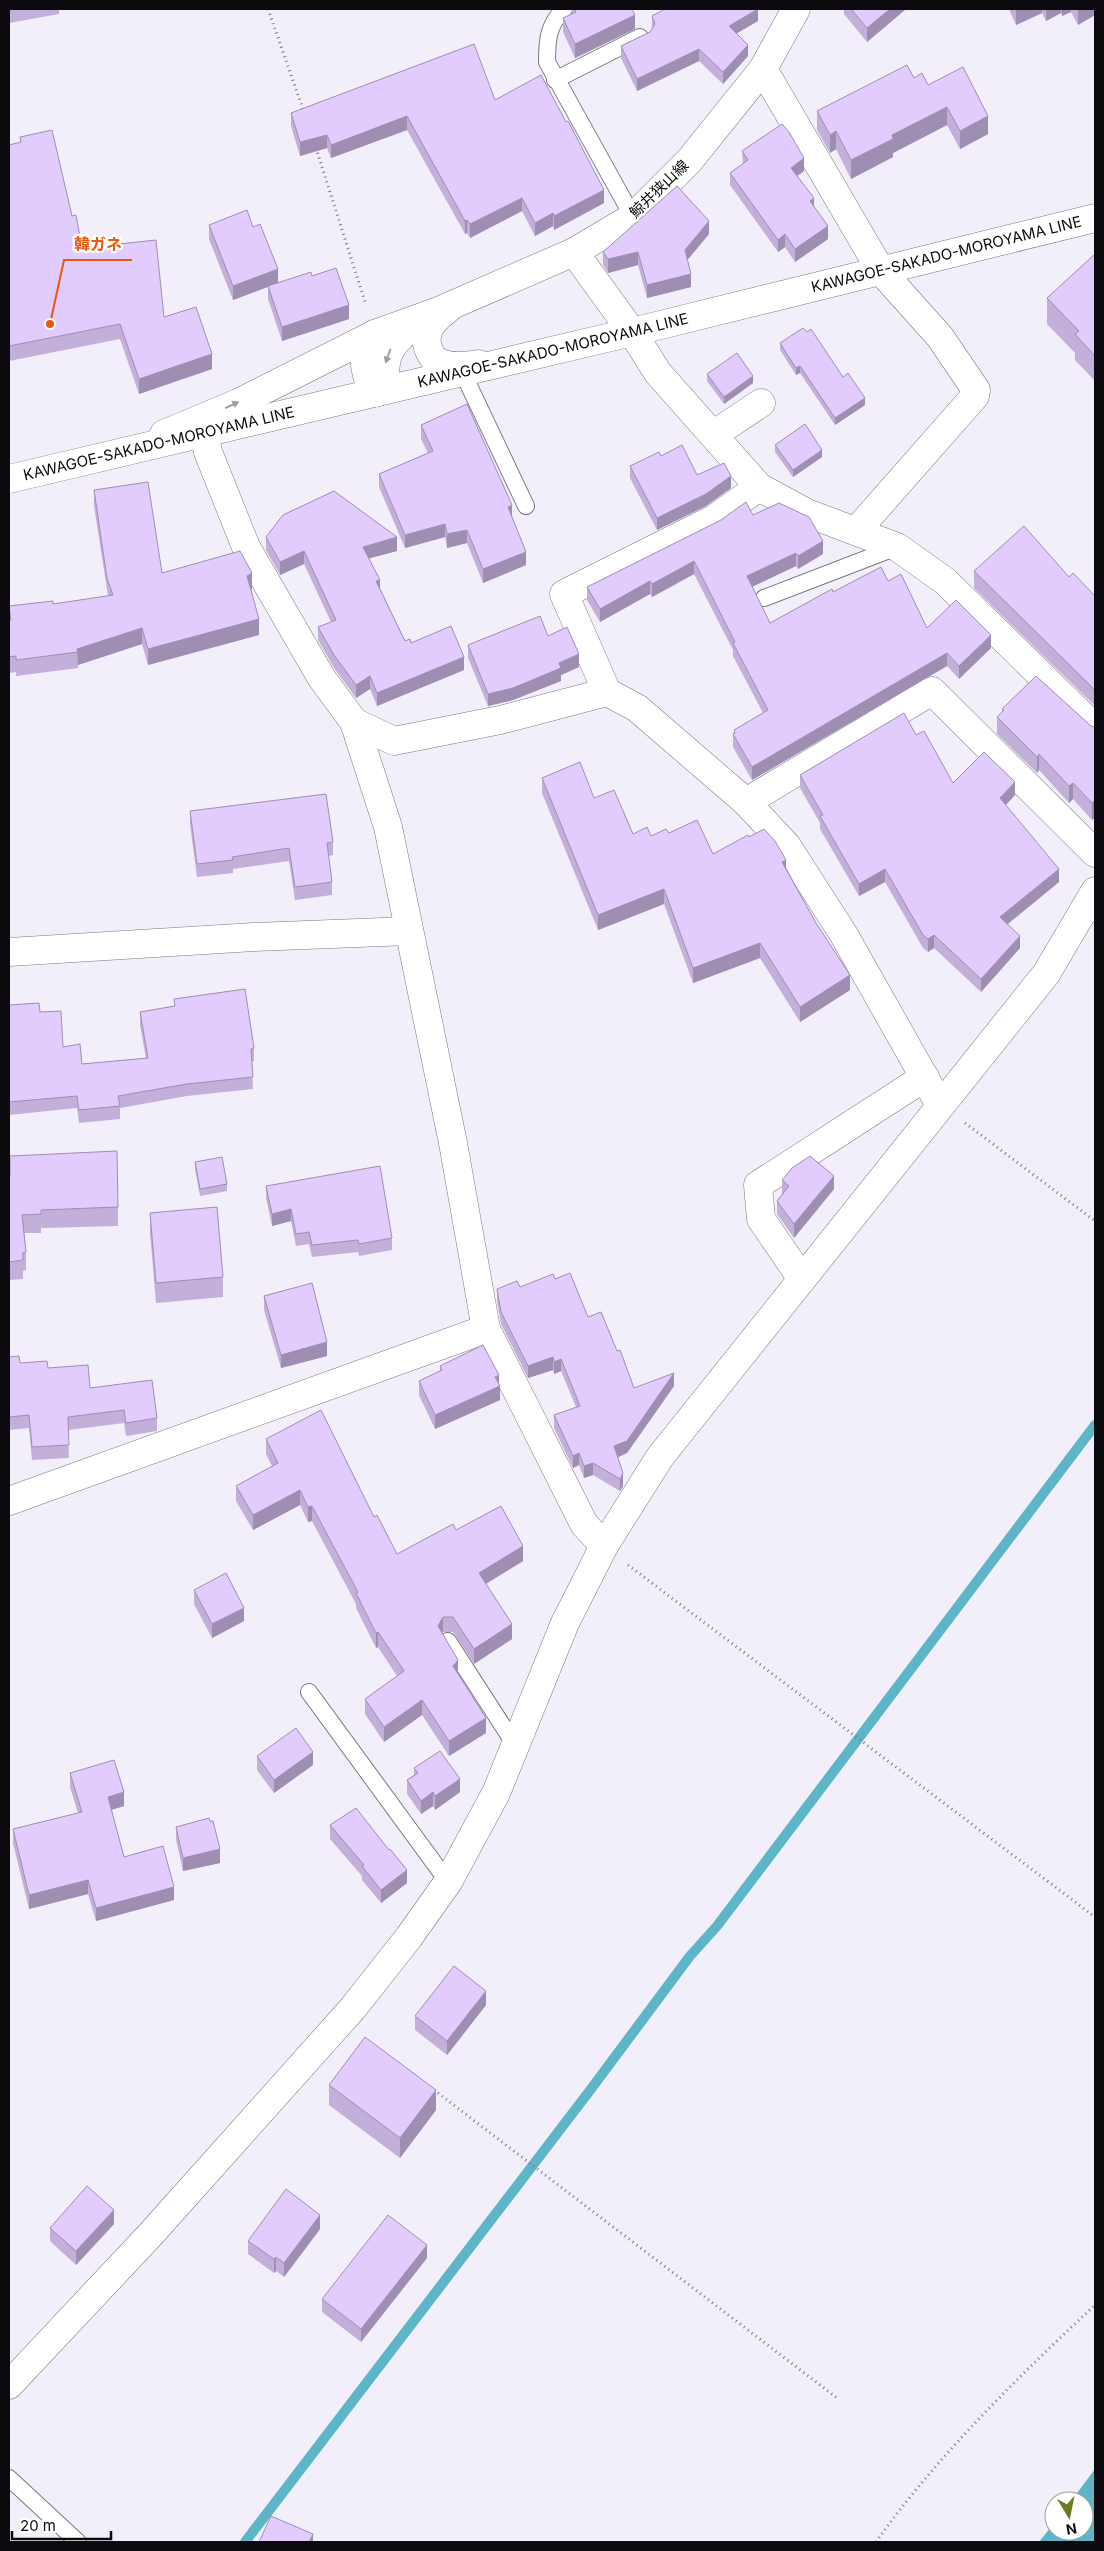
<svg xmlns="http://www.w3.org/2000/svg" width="1104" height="2551" viewBox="0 0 1104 2551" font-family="Inter,'Noto Sans JP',sans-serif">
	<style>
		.water { fill: #5cb6c8 }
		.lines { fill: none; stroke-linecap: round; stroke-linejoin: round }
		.stream { stroke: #5cb6c8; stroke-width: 10 }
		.lane-casing { stroke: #7b7781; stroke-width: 18 }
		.street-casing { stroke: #7b7781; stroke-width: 29 }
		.secondary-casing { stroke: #7b7781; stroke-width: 29 }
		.primary-casing { stroke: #7b7781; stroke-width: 29 }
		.path { stroke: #7a777e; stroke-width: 3; stroke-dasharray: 1 4; stroke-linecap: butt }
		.lane { stroke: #fff; stroke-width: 16 }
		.street { stroke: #fff; stroke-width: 28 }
		.secondary { stroke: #fff; stroke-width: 28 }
		.primary { stroke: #fff; stroke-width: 28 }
		.wall { fill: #c2afda }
		.shaded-wall { fill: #9e8eb1 }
		.building { fill: #e2cbfd; stroke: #9e8eb1 }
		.oneway { fill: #9e9d9f }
		.labels { text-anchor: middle; stroke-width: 4.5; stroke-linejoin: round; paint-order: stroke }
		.street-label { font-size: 15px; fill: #0c0a0e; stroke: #fff }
		.leader { fill: none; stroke: #e8590c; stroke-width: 2 }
		.callout-dot { fill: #e8590c; stroke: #fff; stroke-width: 2 }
		.callout-label { font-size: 16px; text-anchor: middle; font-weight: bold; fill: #e8590c; stroke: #fff; stroke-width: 4.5; stroke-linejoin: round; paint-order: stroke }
	</style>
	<rect width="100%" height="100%" fill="#f3effa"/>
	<polygon class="water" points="1095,2469 1095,2542 1039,2542 1054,2523 1054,2531 1084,2531 1084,2501 1071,2501"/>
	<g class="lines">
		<polyline class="stream" points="245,2542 591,2089 690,1956 717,1926 1095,1425"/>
		<g class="lane-casing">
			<g id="lane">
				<path d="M564,9C548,25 547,40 547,62L633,217"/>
				<polyline points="555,80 640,37"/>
				<polyline points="462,371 526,506"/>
				<polyline points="764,598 897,547"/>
				<polyline points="448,1641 515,1745"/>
				<polyline points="309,1692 448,1882"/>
				<polyline points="9,2478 78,2542"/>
			</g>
		</g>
		<g class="street-casing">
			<g id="street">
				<polyline points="763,69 881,271 940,337 976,390 975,396 857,530"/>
				<polyline points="574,252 632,332 658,373 759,487 807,513 897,547 945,581 1095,728"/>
				<polyline points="204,434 208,452 246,547 321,677 354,722 394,741 500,720 607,692 637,708 746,802 787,846 844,935 940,1105"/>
				<polyline points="713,435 761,403"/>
				<polyline points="607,692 564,594 714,519 759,487"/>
				<polyline points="354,722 388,827 453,1143 486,1329"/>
				<polyline points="746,802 932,691 1095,853"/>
				<polyline points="9,952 254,937 409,931"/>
				<polyline points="802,1279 761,1219 758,1185 925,1077"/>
				<polyline points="9,1501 486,1329 584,1524 604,1546"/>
			</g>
		</g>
		<g class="secondary-casing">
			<g id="secondary">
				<path d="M450,307C436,318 422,329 428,348C430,353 433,359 437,361C448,368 467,366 479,364"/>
				<path d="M378,392C388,382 383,368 388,355C393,341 406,332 417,323"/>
				<path d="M374,393C364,372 359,353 375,334"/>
				<polyline points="164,434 238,403 375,334 436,312 574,252 633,217 689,161 763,69 796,9"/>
				<polyline points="9,2385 150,2235 353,2008 409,1937 448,1882 496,1793 565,1623 604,1546 660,1457 1046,974 1095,891"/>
			</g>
		</g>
		<g class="primary-casing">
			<g id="primary">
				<path id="s1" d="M9,479L632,332L1095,218"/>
			</g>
		</g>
		<g class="path">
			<polyline points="268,9 304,112"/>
			<polyline points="316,148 366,305"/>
			<polyline points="965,1123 1095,1221"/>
			<polyline points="628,1565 1095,1917"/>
			<polyline points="434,2090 837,2398"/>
			<path d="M876,2542C937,2456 1018,2377 1095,2305"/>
		</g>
		<use href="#lane" class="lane"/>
		<use href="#street" class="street"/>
		<use href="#secondary" class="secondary"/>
		<use href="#primary" class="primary"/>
	</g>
	<g class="wall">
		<polygon points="9,9 59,9 59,14 9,23"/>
		<polygon points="572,9 632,9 635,29 575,58 563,32 563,18 572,14"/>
		<polygon points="844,9 906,9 867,42 844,14"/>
		<polygon points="1009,9 1095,9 1095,15 1078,25 1071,12 1062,16 1061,13 1046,21 1042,13 1016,25"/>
		<polygon points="652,16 758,21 736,33 748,56 723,84 699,61 637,91 621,58 621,46 650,32 652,29"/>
		<polygon points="914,78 928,85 988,134 960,149 947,125 893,153 893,157 851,179 836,149 830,153 817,130 817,111"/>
		<polygon points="495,100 604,203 554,230 553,226 535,236 522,211 470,238 467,233 465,234 407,130 331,158 327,148 300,156 291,126 291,113"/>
		<polygon points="20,137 72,216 82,248 164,317 212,369 139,394 120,339 9,361 9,145 20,143"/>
		<polygon points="742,151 804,171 797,176 814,206 828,239 795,262 785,247 778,252 730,185 730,173 743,164"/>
		<polygon points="209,225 253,227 278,282 312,276 349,319 282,341 268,299 268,287 233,300 209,239"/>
		<polygon points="709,234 687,260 691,287 647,298 638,265 608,273 603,265 603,252"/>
		<polygon points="1095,254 1095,381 1075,360 1075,353 1047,324 1047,298"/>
		<polygon points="780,343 843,377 865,405 835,425 800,373 796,375 780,350"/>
		<polygon points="707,374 753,383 724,404 707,381"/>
		<polygon points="421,425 512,518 526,565 483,583 467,543 447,548 445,537 405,548 379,487 379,474 428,453 421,439"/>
		<polygon points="775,445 822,457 793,477 775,452"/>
		<polygon points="661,456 697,475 731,488 706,506 657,530 630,478 630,466"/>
		<polygon points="94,490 162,573 252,589 251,590 259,635 148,665 142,644 78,665 78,668 16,676 16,672 9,673 9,606 53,604 108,596 94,506"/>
		<polygon points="753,515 823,554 798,569 796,566 752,587 770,623 833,592 888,581 927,628 991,648 959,679 947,666 752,780 733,747 733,734 734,733 734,730 763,713 733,656 733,650 694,574 652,597 650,594 600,622 587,600 587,587"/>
		<polygon points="266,537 397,551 369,558 380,588 405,641 411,643 464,670 377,706 370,689 356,698 334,668 318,640 318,627 331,622 304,564 280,575 266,550"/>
		<polygon points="974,571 1069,577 1095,596 1095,706 974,588"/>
		<polygon points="548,636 579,667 561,675 561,681 513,700 488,706 468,658 468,645"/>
		<polygon points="1002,709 1091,726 1095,727 1095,817 1092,820 1073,799 1069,803 1039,770 1037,773 997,734 997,717 1002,712"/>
		<polygon points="916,735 953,783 1015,795 1006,805 1059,882 1008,924 1020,948 981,992 934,948 928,952 923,948 885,882 859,896 820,829 820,823 800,788 800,775"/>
		<polygon points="542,778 594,798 633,834 651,836 669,833 713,854 749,837 786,867 850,990 800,1022 760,958 693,983 664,904 598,930 542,793"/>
		<polygon points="190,811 333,842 333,855 328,856 332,882 332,895 295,900 289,861 233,869 233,873 197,877 190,824"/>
		<polygon points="174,999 254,1048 254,1061 252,1061 253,1089 187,1096 120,1108 120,1119 79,1123 77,1108 9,1115 9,1005 40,1012 63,1047 82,1064 146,1058 140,1025 140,1012 174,1006"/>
		<polygon points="195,1162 227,1184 227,1191 200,1196 195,1169"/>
		<polygon points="9,1176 118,1207 118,1226 41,1228 41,1233 24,1233 26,1252 26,1270 23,1271 23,1279 9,1280"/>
		<polygon points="782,1180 834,1189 794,1238 777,1214 777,1201 782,1194"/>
		<polygon points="266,1186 392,1238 392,1250 359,1256 358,1252 312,1257 309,1244 296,1246 291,1221 272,1226 266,1198"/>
		<polygon points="150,1213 223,1277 223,1297 156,1303 150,1233"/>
		<polygon points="555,1279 617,1351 634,1388 674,1386 627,1453 618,1457 623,1486 620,1491 593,1475 584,1478 579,1465 573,1468 554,1428 554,1415 576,1407 561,1371 554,1374 553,1370 528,1378 501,1324 497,1301 497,1289 520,1287"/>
		<polygon points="264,1296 327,1356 281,1368 264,1310"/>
		<polygon points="9,1357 20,1363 48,1368 157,1418 157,1431 126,1436 124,1423 68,1430 69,1458 32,1460 29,1428 9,1430"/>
		<polygon points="440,1366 499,1383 500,1400 435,1429 419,1395 419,1381 440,1371"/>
		<polygon points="266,1439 374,1517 397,1554 456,1530 523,1561 486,1584 512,1639 474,1664 453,1632 443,1632 442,1633 458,1674 486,1733 449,1756 422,1715 384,1742 365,1714 365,1699 397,1676 378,1647 376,1648 356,1608 356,1604 312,1521 308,1522 300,1505 253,1530 236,1501 236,1486 272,1466 266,1454"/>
		<polygon points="194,1590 244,1621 212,1638 194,1604"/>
		<polygon points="257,1756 313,1765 274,1793 257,1770"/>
		<polygon points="414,1768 460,1792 435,1810 433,1806 421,1814 407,1794 407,1780 414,1775"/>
		<polygon points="70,1773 124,1806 111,1810 124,1857 174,1900 96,1921 88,1894 29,1909 13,1843 13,1829 78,1813 70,1787"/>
		<polygon points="330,1825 407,1883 381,1903 362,1880 362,1876 330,1839"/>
		<polygon points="176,1827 220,1863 183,1871 176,1840"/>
		<polygon points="486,2005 447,2055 415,2030 415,2016"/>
		<polygon points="329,2085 436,2110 400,2158 329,2105"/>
		<polygon points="114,2224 76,2265 50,2241 50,2228"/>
		<polygon points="320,2229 284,2277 276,2271 274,2273 248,2254 248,2241"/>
		<polygon points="427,2258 361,2342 322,2312 322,2299"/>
	</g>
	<g class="shaded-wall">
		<polygon points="758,9 758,21 729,38 729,26"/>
		<polygon points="890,9 906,9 867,42 867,28"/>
		<polygon points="1016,9 1042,9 1042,13 1016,25"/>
		<polygon points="1046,9 1061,9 1061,13 1046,21"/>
		<polygon points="1062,9 1071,9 1071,12 1062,16"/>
		<polygon points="1078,9 1095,9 1095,15 1078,25"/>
		<polygon points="635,15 635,29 575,58 575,44"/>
		<polygon points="748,45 748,56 723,84 723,72"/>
		<polygon points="699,49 699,61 637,91 637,79"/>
		<polygon points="947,107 947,125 893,153 893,157 851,179 851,160 892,135"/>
		<polygon points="407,116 407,130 331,158 331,145"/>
		<polygon points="988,116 988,134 960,149 960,131"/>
		<polygon points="836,131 836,149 830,153 830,135"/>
		<polygon points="327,135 327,148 300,156 300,142"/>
		<polygon points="804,158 804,171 791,180 791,168"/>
		<polygon points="604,190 604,203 554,230 554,216"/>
		<polygon points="522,198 522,211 470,238 470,224"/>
		<polygon points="814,198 814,211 810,201"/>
		<polygon points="553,213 553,226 535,236 535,223"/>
		<polygon points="467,220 467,233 465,234 465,221"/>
		<polygon points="709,221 709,234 685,263 685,250"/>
		<polygon points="828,226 828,239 795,262 795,249"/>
		<polygon points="785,234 785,247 778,252 778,240"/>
		<polygon points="638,252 638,265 608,273 608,259"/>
		<polygon points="278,269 278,283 233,300 233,286"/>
		<polygon points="691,274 691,287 647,298 647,285"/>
		<polygon points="349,305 349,319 282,341 282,327"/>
		<polygon points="212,354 212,369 139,394 139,379"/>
		<polygon points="800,366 800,373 796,375 796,368"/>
		<polygon points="753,376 753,383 724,404 724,397"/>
		<polygon points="865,398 865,405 835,425 835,418"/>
		<polygon points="822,450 822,457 793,477 793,470"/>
		<polygon points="731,476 731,488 706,506 657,530 657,518"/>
		<polygon points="512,505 512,519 508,507"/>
		<polygon points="445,524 445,537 405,548 405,535"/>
		<polygon points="467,530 467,543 447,548 447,534"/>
		<polygon points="397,537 397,551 363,560 363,547"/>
		<polygon points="823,541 823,554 798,569 798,556"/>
		<polygon points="304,551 304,564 280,575 280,562"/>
		<polygon points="526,552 526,565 483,583 483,569"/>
		<polygon points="796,553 796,566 747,589 747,576"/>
		<polygon points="694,561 694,574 652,597 652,584"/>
		<polygon points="252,573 252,589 247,592 247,576"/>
		<polygon points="380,580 380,593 376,581"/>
		<polygon points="650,581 650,594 600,622 600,609"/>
		<polygon points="259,619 259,635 148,665 148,649"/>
		<polygon points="142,628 142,644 78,665 77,649"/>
		<polygon points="991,635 991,648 959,679 959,666"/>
		<polygon points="947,653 947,666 752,780 752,767"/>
		<polygon points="579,654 579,667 561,675 561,681 513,700 488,706 488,694"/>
		<polygon points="464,657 464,670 377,706 377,693"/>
		<polygon points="370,676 370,689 356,698 356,685"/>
		<polygon points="1039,754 1039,770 1037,773 1037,757"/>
		<polygon points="1015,782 1015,795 1000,811 1000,798"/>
		<polygon points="1073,783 1073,799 1069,803 1069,786"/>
		<polygon points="1095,800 1095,817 1092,820 1092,803"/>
		<polygon points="786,860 786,875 782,862"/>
		<polygon points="885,869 885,882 859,896 859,884"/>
		<polygon points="1059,869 1059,882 1000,930 1000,917"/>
		<polygon points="664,889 664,904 598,930 598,915"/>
		<polygon points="934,935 934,948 928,952 928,939"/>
		<polygon points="1020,936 1020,948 981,992 981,979"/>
		<polygon points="760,943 760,958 693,983 693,968"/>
		<polygon points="850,975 850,990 800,1022 800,1007"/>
		<polygon points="834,1176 834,1189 794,1238 794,1224"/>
		<polygon points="291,1209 291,1221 272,1226 272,1214"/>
		<polygon points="327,1342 327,1356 281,1368 281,1355"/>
		<polygon points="553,1357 553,1370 528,1378 528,1366"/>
		<polygon points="561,1359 561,1371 554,1374 554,1362"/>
		<polygon points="674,1373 674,1386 627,1453 614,1459 614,1446"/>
		<polygon points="499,1375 499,1387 500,1386 500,1400 435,1429 435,1415 495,1377"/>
		<polygon points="579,1453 579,1465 573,1468 573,1456"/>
		<polygon points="593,1463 593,1475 584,1478 584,1466"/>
		<polygon points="623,1473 623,1486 620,1491 620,1479"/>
		<polygon points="300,1490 300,1505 253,1530 253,1515"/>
		<polygon points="312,1506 312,1521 308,1522 308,1507"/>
		<polygon points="523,1546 523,1561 479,1588 479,1573"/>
		<polygon points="244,1608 244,1621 212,1638 212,1624"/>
		<polygon points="443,1617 443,1632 438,1641 438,1626"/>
		<polygon points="512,1624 512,1639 474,1664 474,1649"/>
		<polygon points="378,1632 378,1647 376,1648 376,1633"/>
		<polygon points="458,1660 458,1675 453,1666"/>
		<polygon points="422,1700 422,1715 384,1742 384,1727"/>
		<polygon points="486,1718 486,1733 449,1756 449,1741"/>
		<polygon points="313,1752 313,1765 274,1793 274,1780"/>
		<polygon points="460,1779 460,1792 435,1810 435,1796"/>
		<polygon points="124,1792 124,1806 108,1811 108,1797"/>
		<polygon points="433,1792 433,1806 421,1814 421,1801"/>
		<polygon points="220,1849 220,1863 183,1871 183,1858"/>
		<polygon points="407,1870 407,1883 381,1903 381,1890"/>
		<polygon points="88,1880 88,1894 29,1909 29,1895"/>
		<polygon points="174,1887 174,1900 96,1921 96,1908"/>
		<polygon points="486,1991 486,2005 447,2055 447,2041"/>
		<polygon points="436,2090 436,2110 400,2158 400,2138"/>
		<polygon points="114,2210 114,2224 76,2265 76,2251"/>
		<polygon points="320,2215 320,2229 284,2277 284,2263"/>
		<polygon points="427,2245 427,2258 361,2342 361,2329"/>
		<polygon points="276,2257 276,2271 274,2273 274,2259"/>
		<polygon points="313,2534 313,2542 309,2542"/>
	</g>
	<g class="building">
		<polygon points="575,9 632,9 635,15 575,44 563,18 576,12"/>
		<polygon points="665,9 758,9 729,26 748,45 723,72 699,49 637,79 621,46 650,32 655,24 652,16"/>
		<polygon points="851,9 890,9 867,28"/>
		<polygon points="474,44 495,100 541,75 566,122 568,121 604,190 554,216 553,213 535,223 522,198 470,224 467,220 465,221 407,116 331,145 327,135 300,142 291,113"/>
		<polygon points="907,65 914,78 922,73 928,85 963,67 988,116 960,131 947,107 892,135 893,139 851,160 836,131 830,135 817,111"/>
		<polygon points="782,124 789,132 804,158 791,168 814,198 810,201 828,226 795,249 785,234 778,240 730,173 748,160 742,151"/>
		<polygon points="52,130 72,216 76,215 82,248 156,240 164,317 196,307 212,354 139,379 120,324 9,346 9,145 21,142 20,137"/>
		<polygon points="677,186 709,221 685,250 691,274 647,285 638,252 608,259 603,252"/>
		<polygon points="247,210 253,227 260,224 278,269 233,286 209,225"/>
		<polygon points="1095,254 1095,356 1075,334 1079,331 1047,298"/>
		<polygon points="336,268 349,305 282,327 268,286 311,272 312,276"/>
		<polygon points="803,328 807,332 811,329 843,377 848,373 865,398 835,418 800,366 796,368 780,343"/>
		<polygon points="737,353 753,376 724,397 707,374"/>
		<polygon points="467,404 512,505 508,507 526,552 483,569 467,530 447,534 445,524 405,535 379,474 433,451 421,425"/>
		<polygon points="805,424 822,450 793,470 775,445"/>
		<polygon points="682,445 697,475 724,463 731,476 706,494 657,518 630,466 659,452 661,456"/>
		<polygon points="148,482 162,573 240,551 252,573 247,576 259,619 148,649 142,628 77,649 78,652 16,660 16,656 9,657 9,620 11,620 9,606 53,601 53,604 113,595 107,578 94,490"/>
		<polygon points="334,491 397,537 363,547 380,580 376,581 405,641 410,639 411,643 451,626 464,657 377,693 370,676 356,685 334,655 318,627 336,620 304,551 280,562 266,537 283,515"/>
		<polygon points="746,502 753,515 779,503 809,517 823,541 798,556 796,553 747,576 770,623 832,589 833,592 881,567 888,581 901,574 927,628 956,600 991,635 959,666 947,653 752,767 733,734 735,733 734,730 768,710 733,643 735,642 694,561 652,584 650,581 600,609 587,587 721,520"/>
		<polygon points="1024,526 1069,577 1073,573 1095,596 1095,690 974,571"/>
		<polygon points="540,616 548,636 567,627 579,654 559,663 561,668 513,688 488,694 468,645"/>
		<polygon points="1036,676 1091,726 1095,727 1095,800 1092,803 1073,783 1069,786 1039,754 1037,757 997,717 1004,710 1002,709"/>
		<polygon points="904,713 916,735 924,731 953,783 984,752 1015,782 1000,798 1059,869 1000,917 1020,936 981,979 934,935 928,939 923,935 885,869 859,884 820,816 823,815 800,775"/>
		<polygon points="580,762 594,798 614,790 633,834 647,827 651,836 666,829 669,833 697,820 713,854 748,835 749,837 764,829 775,841 786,860 782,862 816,923 850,975 800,1007 760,943 693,968 664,889 598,915 542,778"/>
		<polygon points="326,794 333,842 327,843 332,882 295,887 289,848 232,857 233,860 197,864 190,811"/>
		<polygon points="245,989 254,1048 251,1049 253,1077 187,1084 118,1096 120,1106 79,1110 77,1096 9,1102 9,1005 39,1003 40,1012 61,1011 63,1047 80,1044 82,1064 148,1058 140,1012 175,1006 174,999"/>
		<polygon points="117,1151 118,1207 41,1210 41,1214 22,1215 26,1252 23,1253 23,1260 9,1262 9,1176 10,1176 10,1156"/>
		<polygon points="810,1156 834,1176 794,1224 777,1201 789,1186 782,1180 792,1168"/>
		<polygon points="222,1157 227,1184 200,1189 195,1162"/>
		<polygon points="380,1166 392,1238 359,1244 358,1240 312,1245 309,1232 296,1234 291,1209 272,1214 266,1186"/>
		<polygon points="217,1207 223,1277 156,1283 150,1213"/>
		<polygon points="570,1273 588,1317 601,1312 617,1351 620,1350 634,1388 674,1373 627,1441 614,1446 623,1473 620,1479 593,1463 584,1466 579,1453 573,1456 554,1415 580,1406 561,1359 554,1362 553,1357 528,1366 501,1312 497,1289 517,1281 520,1287 553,1274 555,1279"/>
		<polygon points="312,1283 327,1342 281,1355 264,1296"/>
		<polygon points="483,1345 499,1375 495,1377 500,1386 435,1415 419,1381 442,1370 440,1366"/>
		<polygon points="19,1356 20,1363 47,1361 48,1368 88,1365 90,1388 152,1380 157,1418 126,1423 124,1410 68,1417 69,1445 32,1447 29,1415 9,1417 9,1357"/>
		<polygon points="321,1410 374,1517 377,1515 397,1554 453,1524 456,1530 501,1506 523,1546 479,1573 512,1624 474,1649 453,1617 443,1617 438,1626 458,1660 453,1666 486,1718 449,1741 422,1700 384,1727 365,1699 404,1671 378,1632 376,1633 356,1593 358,1592 312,1506 308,1507 300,1490 253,1515 236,1486 278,1463 266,1439"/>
		<polygon points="226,1573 244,1608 212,1624 194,1590"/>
		<polygon points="296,1728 313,1752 274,1780 257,1756"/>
		<polygon points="440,1751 460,1779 435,1796 433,1792 421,1801 407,1780 418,1773 414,1768"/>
		<polygon points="114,1760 124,1792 108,1797 124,1857 163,1846 174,1887 96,1908 88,1880 29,1895 13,1829 82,1812 70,1773"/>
		<polygon points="356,1808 389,1850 390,1849 407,1870 381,1890 362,1866 364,1865 330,1825"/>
		<polygon points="209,1818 210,1821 213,1821 220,1849 183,1858 176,1827"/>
		<polygon points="454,1966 486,1991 447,2041 415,2016"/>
		<polygon points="365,2037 436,2090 400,2138 329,2085"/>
		<polygon points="87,2186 114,2210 76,2251 50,2228"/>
		<polygon points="286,2189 320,2215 284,2263 276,2257 274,2259 248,2241"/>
		<polygon points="388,2215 427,2245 361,2329 322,2299"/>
		<polygon points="271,2516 313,2534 309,2542 259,2542"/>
	</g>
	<defs><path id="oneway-solid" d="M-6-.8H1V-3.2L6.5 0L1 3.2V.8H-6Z" transform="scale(1.25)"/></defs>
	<g class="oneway">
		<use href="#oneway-solid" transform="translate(388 356) rotate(110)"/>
		<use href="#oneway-solid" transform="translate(232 405) rotate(-25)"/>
	</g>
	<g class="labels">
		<g class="street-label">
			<text transform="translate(659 189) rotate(-44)" y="5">鯨井狭山線</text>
			<text dy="5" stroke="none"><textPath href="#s1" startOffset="964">KAWAGOE-SAKADO-MOROYAMA LINE</textPath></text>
			<text dy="5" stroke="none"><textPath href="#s1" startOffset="559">KAWAGOE-SAKADO-MOROYAMA LINE</textPath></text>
			<text dy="5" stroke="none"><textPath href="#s1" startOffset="154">KAWAGOE-SAKADO-MOROYAMA LINE</textPath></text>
		</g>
	</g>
	<path class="leader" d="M50 324L64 260H132"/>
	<circle class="callout-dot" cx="50" cy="324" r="5"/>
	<g class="callout-label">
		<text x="98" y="250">韓ガネ</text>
	</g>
	<rect width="1104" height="2551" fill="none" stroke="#0c0a0e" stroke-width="20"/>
	<g transform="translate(1069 2516) rotate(170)"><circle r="24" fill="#ffffff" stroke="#9e9d9f"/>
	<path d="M0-4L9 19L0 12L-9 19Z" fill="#707a25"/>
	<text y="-8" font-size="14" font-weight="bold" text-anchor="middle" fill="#0c0a0e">N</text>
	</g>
	<path d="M12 2531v8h99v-8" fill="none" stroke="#0c0a0e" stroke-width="2.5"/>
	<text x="20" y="2531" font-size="15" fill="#0c0a0e" stroke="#ffffff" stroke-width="4" paint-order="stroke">20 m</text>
</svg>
